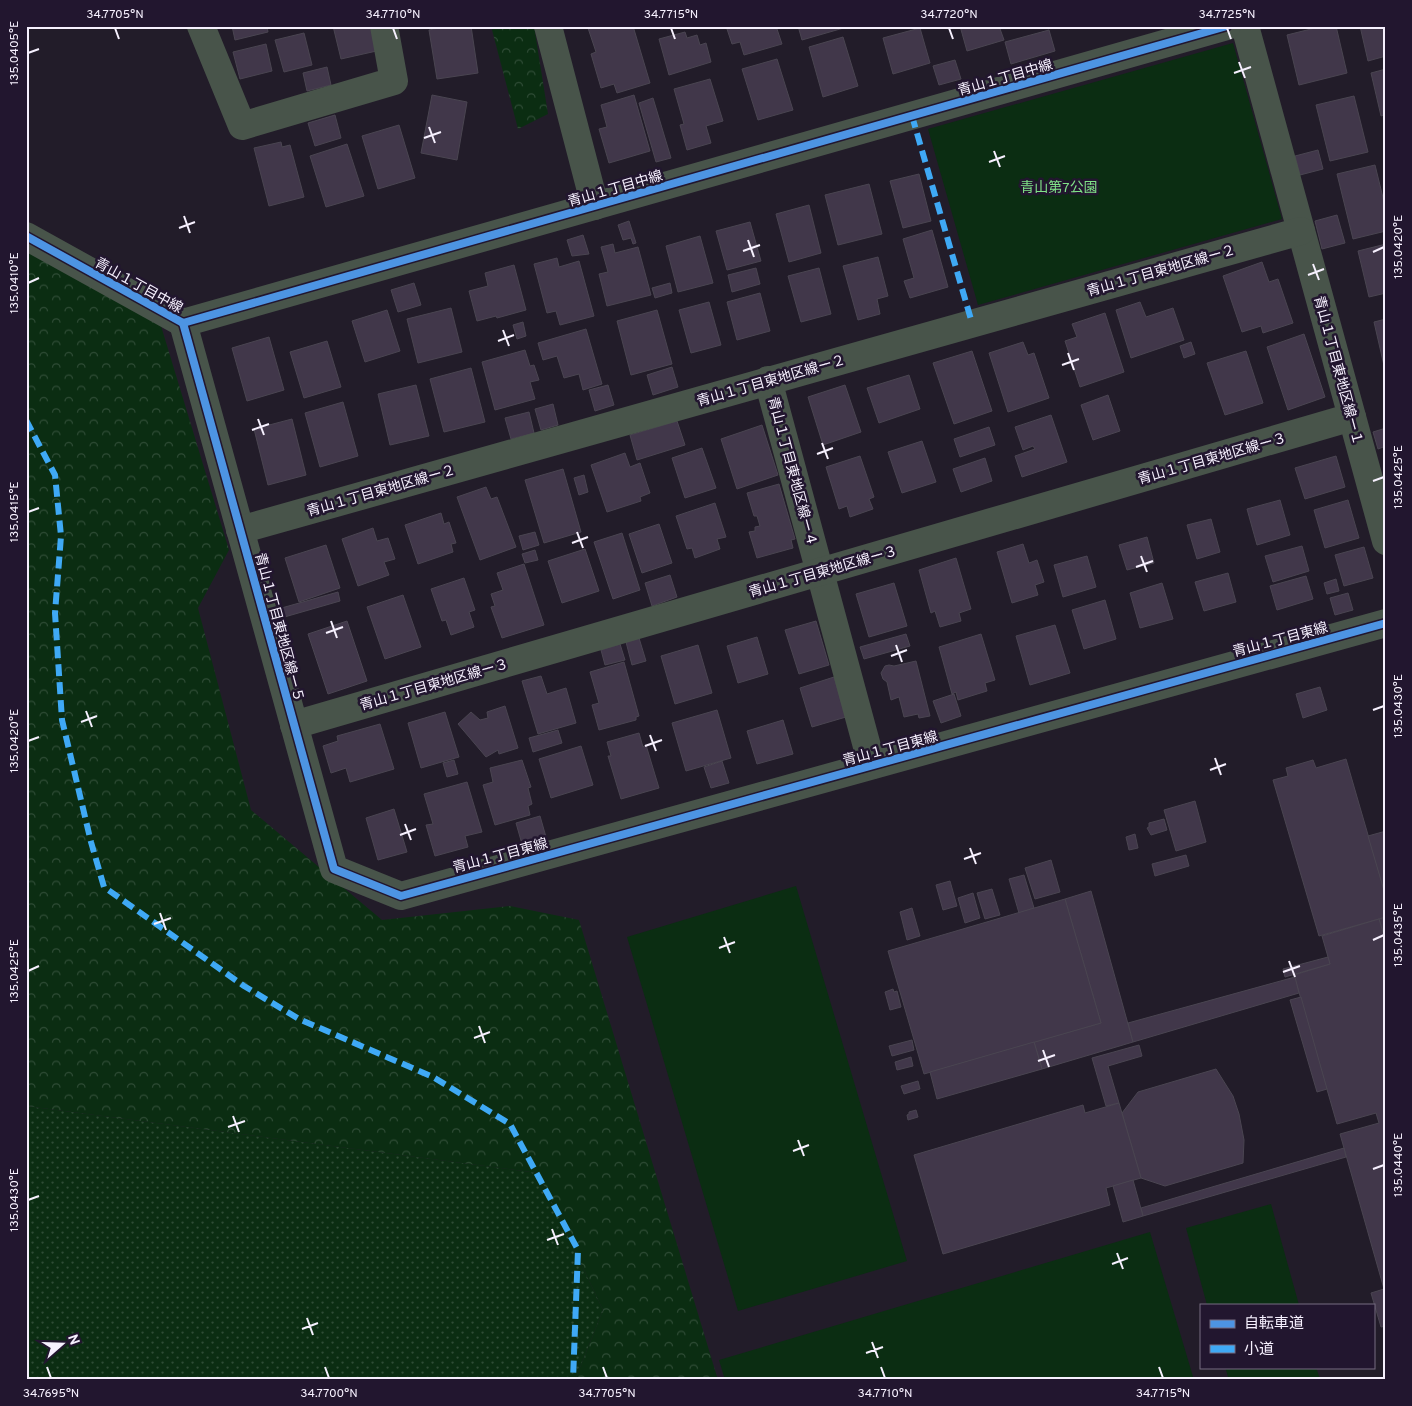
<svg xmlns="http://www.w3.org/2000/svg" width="1412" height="1406" viewBox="0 0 1412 1406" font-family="Overpass,'Noto Sans JP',sans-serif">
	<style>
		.grass { fill: url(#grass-dots) }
		.forest { fill: url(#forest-crowns) }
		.park { fill: #0b2d12 }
		.building { fill: #41374a; stroke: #4a4551 }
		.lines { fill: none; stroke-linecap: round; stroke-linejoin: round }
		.minor { stroke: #48544a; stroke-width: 28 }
		.quiet { stroke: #3fa9f5; stroke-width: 6; stroke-dasharray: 12 6; stroke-linecap: butt }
		.cycleway-casing { stroke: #22162f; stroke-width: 11 }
		.cycleway { stroke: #4d94e3; stroke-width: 8 }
		.ticks { fill: none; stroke: #f6f0fe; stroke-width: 2 }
		.labels { text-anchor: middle; stroke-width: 5; stroke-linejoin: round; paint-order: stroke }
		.street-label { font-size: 14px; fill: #f6f0fe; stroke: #22162f }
		.park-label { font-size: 14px; fill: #80e388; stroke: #22162f }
		.neatline { fill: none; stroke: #f6f0fe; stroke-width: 2 }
		.ticks-label { font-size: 12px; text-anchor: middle; fill: #f6f0fe }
	</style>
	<defs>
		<pattern id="grass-dots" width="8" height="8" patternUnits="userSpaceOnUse" patternTransform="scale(1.25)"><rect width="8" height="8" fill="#0b2d12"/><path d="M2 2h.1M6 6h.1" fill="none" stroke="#2f4c36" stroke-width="1.8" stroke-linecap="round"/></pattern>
		<pattern id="forest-crowns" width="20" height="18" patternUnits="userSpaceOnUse" patternTransform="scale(1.25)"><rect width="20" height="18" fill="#0b2d12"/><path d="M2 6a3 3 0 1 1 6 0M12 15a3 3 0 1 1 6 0" fill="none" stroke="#2f4c36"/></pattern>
	</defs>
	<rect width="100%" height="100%" fill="#221c29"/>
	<polygon class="grass" points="26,1106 538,1173 603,1310 575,1380 26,1380"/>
	<g class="forest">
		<polygon points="491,26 534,26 548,114 518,129"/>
		<polygon points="26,246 158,316 229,550 198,608 251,810 382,920 510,906 579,920 718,1380 575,1380 603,1310 538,1173 26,1106"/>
	</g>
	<g class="park">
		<polygon points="1233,43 1282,219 978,305 928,129"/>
		<polygon points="796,886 907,1261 738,1311 627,937"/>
		<polygon points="1271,1204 1299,1305 1207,1305 1186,1228"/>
		<polygon points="1150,1232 1194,1380 725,1380 719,1360"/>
		<polygon points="1225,1367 1316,1367 1320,1379 1229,1380"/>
	</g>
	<g class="building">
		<polygon points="232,26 267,26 268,32 235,40"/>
		<polygon points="333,26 375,26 381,50 341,59"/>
		<polygon points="449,26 471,26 478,73 437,79 429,30"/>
		<polygon points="594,26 633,26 650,83 617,93 614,84 601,88 591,54 596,52 588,28"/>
		<polygon points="726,26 776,26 782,44 744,55 740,42 732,44"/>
		<polygon points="798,26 847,26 847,27 802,40"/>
		<polygon points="960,26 999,26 1004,40 967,51"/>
		<polygon points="1323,26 1336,26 1347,73 1299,85 1287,35"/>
		<polygon points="1360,26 1386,26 1386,56 1368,61"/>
		<polygon points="920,28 930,63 893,74 883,38"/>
		<polygon points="1049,30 1055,51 1011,64 1005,42"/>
		<polygon points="685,32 687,38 697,35 700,45 706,43 711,62 669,75 659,39"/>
		<polygon points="304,33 312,65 284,72 275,40"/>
		<polygon points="843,37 858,86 823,97 809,47"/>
		<polygon points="266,44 272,71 240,79 233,52"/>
		<polygon points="777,59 793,110 758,120 742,69"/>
		<polygon points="955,60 961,79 939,85 933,66"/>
		<polygon points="327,67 331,85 307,91 303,73"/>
		<polygon points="1386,69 1386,114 1381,116 1371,73"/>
		<polygon points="710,79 723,121 706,126 711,143 687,150 680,125 684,124 674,89"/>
		<polygon points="432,95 467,102 457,160 421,153"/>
		<polygon points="634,95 650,151 609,163 599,129 607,127 601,105"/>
		<polygon points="1354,96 1368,152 1330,161 1316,105"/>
		<polygon points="653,98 671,158 656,162 639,103"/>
		<polygon points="335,115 341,138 315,146 308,123"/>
		<polygon points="399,125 415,178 378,189 362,136"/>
		<polygon points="281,142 282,147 290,145 304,197 269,206 254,148"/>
		<polygon points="347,144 364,196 326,207 310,156"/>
		<polygon points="1318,150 1323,169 1300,175 1295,156"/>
		<polygon points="1375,165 1386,210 1386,231 1353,239 1337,174"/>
		<polygon points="919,174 931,221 903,228 890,181"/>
		<polygon points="869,184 882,234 838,245 825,195"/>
		<polygon points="809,205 821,253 789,262 776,214"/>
		<polygon points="1337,215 1345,243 1322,249 1315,221"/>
		<polygon points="629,221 636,243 633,244 631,238 623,240 618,225"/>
		<polygon points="750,222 761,261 727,270 716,231"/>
		<polygon points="932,230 948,287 910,298 904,281 914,278 903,239"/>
		<polygon points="583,235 589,254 572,256 567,240"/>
		<polygon points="700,236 713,283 678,292 666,246"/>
		<polygon points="613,244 615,253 638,247 651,295 607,306 599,274 608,272 601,247"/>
		<polygon points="1386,244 1386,293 1369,297 1358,251"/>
		<polygon points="878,257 888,296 877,299 880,314 858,320 843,266"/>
		<polygon points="557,258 559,267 579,261 594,316 560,325 556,311 547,313 534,264"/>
		<polygon points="1262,262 1269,282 1278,279 1293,323 1263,333 1261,326 1242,332 1223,276"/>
		<polygon points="514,265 526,310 497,318 496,316 477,321 469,291 488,286 485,273"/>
		<polygon points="756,268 760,284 732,292 728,275"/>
		<polygon points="819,268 831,314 801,322 788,276"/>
		<polygon points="414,283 421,305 398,312 391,290"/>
		<polygon points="670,283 672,293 655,298 652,288"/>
		<polygon points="760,293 770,331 737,340 727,302"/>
		<polygon points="709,302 721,345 691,353 679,310"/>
		<polygon points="1140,302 1146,317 1173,308 1184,340 1131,358 1116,310"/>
		<polygon points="451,308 462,352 418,363 407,319"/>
		<polygon points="387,310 400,351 365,362 352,321"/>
		<polygon points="657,310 672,364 631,375 617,321"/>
		<polygon points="1105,313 1124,372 1080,387 1065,341 1077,337 1072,324"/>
		<polygon points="1386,319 1386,370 1385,370 1374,322"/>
		<polygon points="523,322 526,336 517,339 513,325"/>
		<polygon points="586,329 602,384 583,390 579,374 564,378 557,356 543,360 538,343"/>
		<polygon points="1304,334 1325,397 1288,410 1267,347"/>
		<polygon points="269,337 284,390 247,401 232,348"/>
		<polygon points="327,341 341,387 304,398 290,352"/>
		<polygon points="1023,342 1028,355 1034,353 1049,398 1008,412 989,353"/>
		<polygon points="1191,342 1195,354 1184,358 1180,346"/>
		<polygon points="525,350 530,366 534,365 539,380 530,382 535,399 495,410 482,362"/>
		<polygon points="972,351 992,411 954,424 933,363"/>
		<polygon points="1246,351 1263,403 1225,415 1207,363"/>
		<polygon points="672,367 678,387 653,395 647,375"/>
		<polygon points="471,368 485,422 444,432 430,379"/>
		<polygon points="909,375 920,409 879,423 867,388"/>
		<polygon points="416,385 429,436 390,445 378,394"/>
		<polygon points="608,385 614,405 595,411 589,390"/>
		<polygon points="845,385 861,432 823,445 808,397"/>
		<polygon points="1108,395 1120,431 1093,440 1081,405"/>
		<polygon points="343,402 358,456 320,467 305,413"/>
		<polygon points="553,404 558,425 541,430 535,409"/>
		<polygon points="529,412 534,433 511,439 505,418"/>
		<polygon points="1051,415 1067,462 1022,477 1015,456 1035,449 1033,446 1023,450 1015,427"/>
		<polygon points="292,419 306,475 268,485 254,429"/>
		<polygon points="677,421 685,445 637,460 630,435"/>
		<polygon points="762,425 778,475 737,489 721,439"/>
		<polygon points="989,427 995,445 960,457 954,439"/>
		<polygon points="1386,428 1386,446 1378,449 1373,432"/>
		<polygon points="922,441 936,482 902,493 888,452"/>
		<polygon points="702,448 716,488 685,498 672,458"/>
		<polygon points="625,453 630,467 640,463 650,493 640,497 641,501 607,512 591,465"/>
		<polygon points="860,456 874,497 869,499 873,509 850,517 847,506 839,509 826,467"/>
		<polygon points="1336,456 1345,487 1305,499 1295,468"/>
		<polygon points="985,458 992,481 961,492 953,469"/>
		<polygon points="563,469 581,532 544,543 525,480"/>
		<polygon points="584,475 588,492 579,495 574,478"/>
		<polygon points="779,484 795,539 791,540 793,548 757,558 749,532 755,531 755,527 760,526 757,516 754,516 747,493"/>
		<polygon points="486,487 491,499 497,497 516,547 480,560 457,497"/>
		<polygon points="1280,500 1290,535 1257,545 1247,509"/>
		<polygon points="1348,500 1359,538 1325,548 1314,510"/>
		<polygon points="715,503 726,537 717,539 720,549 695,558 692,548 687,549 676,516"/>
		<polygon points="441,513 444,524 449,522 456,543 451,544 453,552 418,564 405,525"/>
		<polygon points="1211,519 1220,552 1197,559 1187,525"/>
		<polygon points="659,524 672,563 642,573 629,534"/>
		<polygon points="373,528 377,541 388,538 395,559 384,562 389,575 358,586 342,539"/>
		<polygon points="535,532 539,545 523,550 519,536"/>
		<polygon points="622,533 640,590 613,599 594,542"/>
		<polygon points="1147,537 1154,563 1127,570 1119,545"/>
		<polygon points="1023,544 1029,563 1037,560 1044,582 1035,585 1038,595 1012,603 997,552"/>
		<polygon points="326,545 340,588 299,602 285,558"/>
		<polygon points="1302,546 1309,571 1273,582 1265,556"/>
		<polygon points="1364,547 1373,578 1344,586 1335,555"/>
		<polygon points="585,549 599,591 562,603 548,561"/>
		<polygon points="535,550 538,560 525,563 522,554"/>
		<polygon points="1087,556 1096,587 1063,597 1054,565"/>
		<polygon points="956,558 971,609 959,613 961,621 940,627 935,611 931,613 919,570"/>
		<polygon points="524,564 544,625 502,638 491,607 495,606 491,594 503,590 497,573"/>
		<polygon points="1228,573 1236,602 1204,611 1195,582"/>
		<polygon points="670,575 677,597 652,606 645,583"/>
		<polygon points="1306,576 1313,599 1277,610 1270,586"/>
		<polygon points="464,578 475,610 469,612 474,627 451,635 446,620 442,621 431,589"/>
		<polygon points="1336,579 1339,591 1327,594 1324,583"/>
		<polygon points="894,583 907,626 869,637 856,594"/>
		<polygon points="1162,583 1173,619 1140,628 1130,593"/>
		<polygon points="338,592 340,601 281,618 278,609"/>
		<polygon points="1348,593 1353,610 1335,615 1330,598"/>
		<polygon points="403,595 421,647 385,659 367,607"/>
		<polygon points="1105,600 1116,639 1084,649 1072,610"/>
		<polygon points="347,621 367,681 328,694 308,634"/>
		<polygon points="816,621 829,665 799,674 785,630"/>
		<polygon points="1055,625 1070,673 1030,685 1016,636"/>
		<polygon points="906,634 910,646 864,659 860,647"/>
		<polygon points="981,634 995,680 985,683 987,691 958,700 956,692 952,694 939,647"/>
		<polygon points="757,637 768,674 738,683 727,646"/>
		<polygon points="639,638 646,661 632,665 626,642"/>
		<polygon points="620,644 625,660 605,665 601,650"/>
		<polygon points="698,645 712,693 675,704 661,656"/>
		<polygon points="916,661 930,716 919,718 918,714 904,717 899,697 891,700 887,682 883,679 881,673 885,666 889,665 894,666"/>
		<polygon points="624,662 639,716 636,717 636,720 599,730 592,705 599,703 590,672"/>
		<polygon points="541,676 547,694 566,688 576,723 538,734 522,681"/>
		<polygon points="834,677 846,717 812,727 800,688"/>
		<polygon points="1320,687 1327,710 1303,718 1296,694"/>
		<polygon points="954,694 961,716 941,723 933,701"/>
		<polygon points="505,706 518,748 499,754 498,750 486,757 458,724 471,712 480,720 488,718 487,712"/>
		<polygon points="717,710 731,758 686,771 672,723"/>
		<polygon points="445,712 459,757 421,768 408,723"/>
		<polygon points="783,720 793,754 757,764 747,731"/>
		<polygon points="380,724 394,769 350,782 346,768 331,773 323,746 338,741 337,736"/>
		<polygon points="558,730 562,743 533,752 529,738"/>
		<polygon points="639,733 643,747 646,745 659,788 621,799 608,756 611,756 607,742"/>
		<polygon points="581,746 593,785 551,798 539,759"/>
		<polygon points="1346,759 1386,897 1386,917 1319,936 1273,780 1288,776 1286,768 1313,760 1316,768"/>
		<polygon points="454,760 458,774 447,777 443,763"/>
		<polygon points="522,760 531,787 528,788 532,804 528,806 530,815 495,825 483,785 493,782 490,768"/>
		<polygon points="722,761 729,783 711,788 704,767"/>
		<polygon points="467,782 482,832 465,836 468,847 435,856 426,825 433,824 424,794"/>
		<polygon points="1195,801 1206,842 1176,851 1164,810"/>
		<polygon points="394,809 407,852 378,860 366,818"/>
		<polygon points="540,816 546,837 522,844 516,823"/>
		<polygon points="1164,819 1167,830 1151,835 1147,828 1149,827 1149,823"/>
		<polygon points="1386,831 1386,897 1368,836"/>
		<polygon points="1135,834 1138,848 1129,850 1126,837"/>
		<polygon points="1186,855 1189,866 1155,876 1152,864"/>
		<polygon points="1051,860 1060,892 1035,899 1025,868"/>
		<polygon points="1024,875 1034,908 1019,913 1009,879"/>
		<polygon points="950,881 957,906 943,910 936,885"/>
		<polygon points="992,889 1000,915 985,919 977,893"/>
		<polygon points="1091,891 1133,1042 1042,1069 1034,1042 1101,1023 1065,899"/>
		<polygon points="973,893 980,918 965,923 958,898"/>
		<polygon points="1065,899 1101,1023 924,1074 888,951"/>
		<polygon points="912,908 920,936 907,940 900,912"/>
		<polygon points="1386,917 1386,942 1379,919"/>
		<polygon points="1379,919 1386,942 1386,1326 1381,1327 1371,1293 1384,1289 1340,1134 1379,1123 1376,1113 1337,1124 1294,975 1330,964 1322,936"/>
		<polygon points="1328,957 1330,964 1285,977 1283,969"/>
		<polygon points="1295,977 1299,993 1133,1042 1128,1023"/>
		<polygon points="893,989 894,992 897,991 901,1007 890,1010 885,992"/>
		<polygon points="1301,997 1327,1089 1317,1092 1290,1000"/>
		<polygon points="912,1040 914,1050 892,1056 889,1046"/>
		<polygon points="1034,1042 1042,1069 937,1099 930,1072"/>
		<polygon points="1139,1045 1142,1056 1108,1066 1119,1103 1106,1106 1092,1058"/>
		<polygon points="911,1057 913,1066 897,1070 895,1062"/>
		<polygon points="1216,1069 1233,1096 1239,1114 1244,1140 1243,1163 1165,1186 1141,1178 1122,1113 1138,1092"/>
		<polygon points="918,1081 920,1089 904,1094 901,1086"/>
		<polygon points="1119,1103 1141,1178 1106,1188 1110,1205 943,1254 914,1155 1083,1105 1085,1113"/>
		<polygon points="916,1110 918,1117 908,1120 907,1115 909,1114 909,1112"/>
		<polygon points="1344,1148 1346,1157 1143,1216 1141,1208"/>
		<polygon points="1133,1180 1143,1216 1123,1222 1113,1186"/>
	</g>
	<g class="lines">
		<g class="minor">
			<polyline points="201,26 242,126 394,81 384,26"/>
			<polyline points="548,26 595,206"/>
			<polyline points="1245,26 1386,541"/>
			<polyline points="26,236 183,323 1227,26"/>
			<polyline points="183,323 334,869 401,896 1386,623"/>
			<polyline points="768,380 872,765"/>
			<polyline points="240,530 1301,231"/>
			<polyline points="294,725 1352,417"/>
		</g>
		<g class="quiet">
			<polyline points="912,116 972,323"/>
			<polyline points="26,420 55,475 61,536 55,613 62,720 91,842 104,887 244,986 299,1019 433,1077 510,1124 578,1250 573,1380"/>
		</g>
		<g class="cycleway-casing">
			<g id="cycleway">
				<polyline points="26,236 183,323 1227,26"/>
				<polyline points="183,323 334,869 401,896 1386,623"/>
			</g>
		</g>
		<use href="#cycleway" class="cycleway"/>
	</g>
	<path class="ticks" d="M115,28L119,39M393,28L397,39M671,28L675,39M949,28L953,39M1227,28L1231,39M28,53L39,49M1239,62L1245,78M1234,73L1251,67M429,127L435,143M424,138L441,132M994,151L1000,167M989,162L1005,156M184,216L190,233M179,228L195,222M748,240L754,257M743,251L760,245M1373,252L1384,247M1313,264L1319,280M1308,275L1324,269M28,283L39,278M503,330L509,346M498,341L514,335M1068,353L1074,370M1062,365L1079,359M258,419L264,435M252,430L269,424M822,443L828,459M817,454L833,448M1373,481L1384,477M28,512L39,508M577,532L583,548M572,543L588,537M1141,556L1147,572M1136,567L1153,561M331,621L337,638M326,633L343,627M896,645L902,662M891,656L907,650M1373,710L1384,706M86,711L92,727M81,722L97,716M650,735L656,751M28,741L39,737M645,746L662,740M1215,758L1221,775M1210,770L1226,764M405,824L411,840M400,835L416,829M970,848L976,864M964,859L981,853M160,913L166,930M154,924L171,918M724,937L730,953M1373,940L1384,935M719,948L735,942M1289,961L1295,977M28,971L39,966M1283,972L1300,966M479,1026L485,1043M474,1038L490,1032M1043,1050L1049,1067M1038,1061L1055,1055M233,1116L239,1132M228,1127L245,1121M798,1140L804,1156M793,1151L809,1145M1373,1169L1384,1165M28,1200L39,1196M552,1229L558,1245M547,1240L564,1234M1117,1253L1123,1269M1112,1264L1128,1258M307,1318L313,1335M302,1329L318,1323M872,1342L878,1358M866,1353L883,1347M47,1367L51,1378M325,1367L329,1378M603,1367L607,1378M881,1367L885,1378M1159,1367L1163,1378"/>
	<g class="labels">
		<g class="street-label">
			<text transform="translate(1005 77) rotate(-16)" y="5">青山１丁目中線</text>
			<text transform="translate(615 188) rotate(-16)" y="5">青山１丁目中線</text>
			<text transform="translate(1161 270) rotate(-16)" y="5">青山１丁目東地区線ー２</text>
			<text transform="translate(139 285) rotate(29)" y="5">青山１丁目中線</text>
			<text transform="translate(1339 370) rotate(75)" y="5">青山１丁目東地区線ー１</text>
			<text transform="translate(771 380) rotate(-16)" y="5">青山１丁目東地区線ー２</text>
			<text transform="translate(1212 458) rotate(-16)" y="5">青山１丁目東地区線ー３</text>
			<text transform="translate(793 471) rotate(75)" y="5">青山１丁目東地区線ー４</text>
			<text transform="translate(381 490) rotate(-16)" y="5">青山１丁目東地区線ー２</text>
			<text transform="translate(823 571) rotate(-16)" y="5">青山１丁目東地区線ー３</text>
			<text transform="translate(280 627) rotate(75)" y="5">青山１丁目東地区線ー５</text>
			<text transform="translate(1280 639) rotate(-15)" y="5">青山１丁目東線</text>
			<text transform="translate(434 684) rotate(-16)" y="5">青山１丁目東地区線ー３</text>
			<text transform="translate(890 748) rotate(-15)" y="5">青山１丁目東線</text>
			<text transform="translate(500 855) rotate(-15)" y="5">青山１丁目東線</text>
		</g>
		<g class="park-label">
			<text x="1059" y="192">青山第7公園</text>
		</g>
	</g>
	<rect width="1412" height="1406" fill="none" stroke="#22162f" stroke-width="55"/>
	<rect x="1200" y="1304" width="175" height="65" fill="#22162f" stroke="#776d82"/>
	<rect x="1210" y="1320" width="25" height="8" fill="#4d94e3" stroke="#776d82"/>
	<text x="1244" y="1328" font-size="15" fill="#f6f0fe">自転車道</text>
	<rect x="1210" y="1345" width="25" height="8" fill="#3fa9f5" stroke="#776d82"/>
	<text x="1244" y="1354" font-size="15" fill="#f6f0fe">小道</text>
	<g transform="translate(62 1344) rotate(70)" stroke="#22162f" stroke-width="4" paint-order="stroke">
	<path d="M0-4L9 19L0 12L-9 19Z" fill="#f6f0fe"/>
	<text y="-8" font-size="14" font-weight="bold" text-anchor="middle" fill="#f6f0fe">N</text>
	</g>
	<rect x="28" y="28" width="1356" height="1350" class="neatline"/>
	<g class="ticks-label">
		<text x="115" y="18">34.7705°N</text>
		<text x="393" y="18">34.7710°N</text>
		<text x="671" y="18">34.7715°N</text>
		<text x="949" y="18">34.7720°N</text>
		<text x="1227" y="18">34.7725°N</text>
		<text transform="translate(14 53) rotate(-90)" y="4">135.0405°E</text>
		<text transform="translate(1398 247) rotate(-90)" y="4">135.0420°E</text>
		<text transform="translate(14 283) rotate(-90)" y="4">135.0410°E</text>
		<text transform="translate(1398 477) rotate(-90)" y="4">135.0425°E</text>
		<text transform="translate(14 512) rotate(-90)" y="4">135.0415°E</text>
		<text transform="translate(1398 706) rotate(-90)" y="4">135.0430°E</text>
		<text transform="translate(14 741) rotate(-90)" y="4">135.0420°E</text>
		<text transform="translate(1398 935) rotate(-90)" y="4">135.0435°E</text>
		<text transform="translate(14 971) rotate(-90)" y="4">135.0425°E</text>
		<text transform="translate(1398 1165) rotate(-90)" y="4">135.0440°E</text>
		<text transform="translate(14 1200) rotate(-90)" y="4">135.0430°E</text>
		<text x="51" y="1397">34.7695°N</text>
		<text x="329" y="1397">34.7700°N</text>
		<text x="607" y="1397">34.7705°N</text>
		<text x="885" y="1397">34.7710°N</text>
		<text x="1163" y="1397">34.7715°N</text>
	</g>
</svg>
